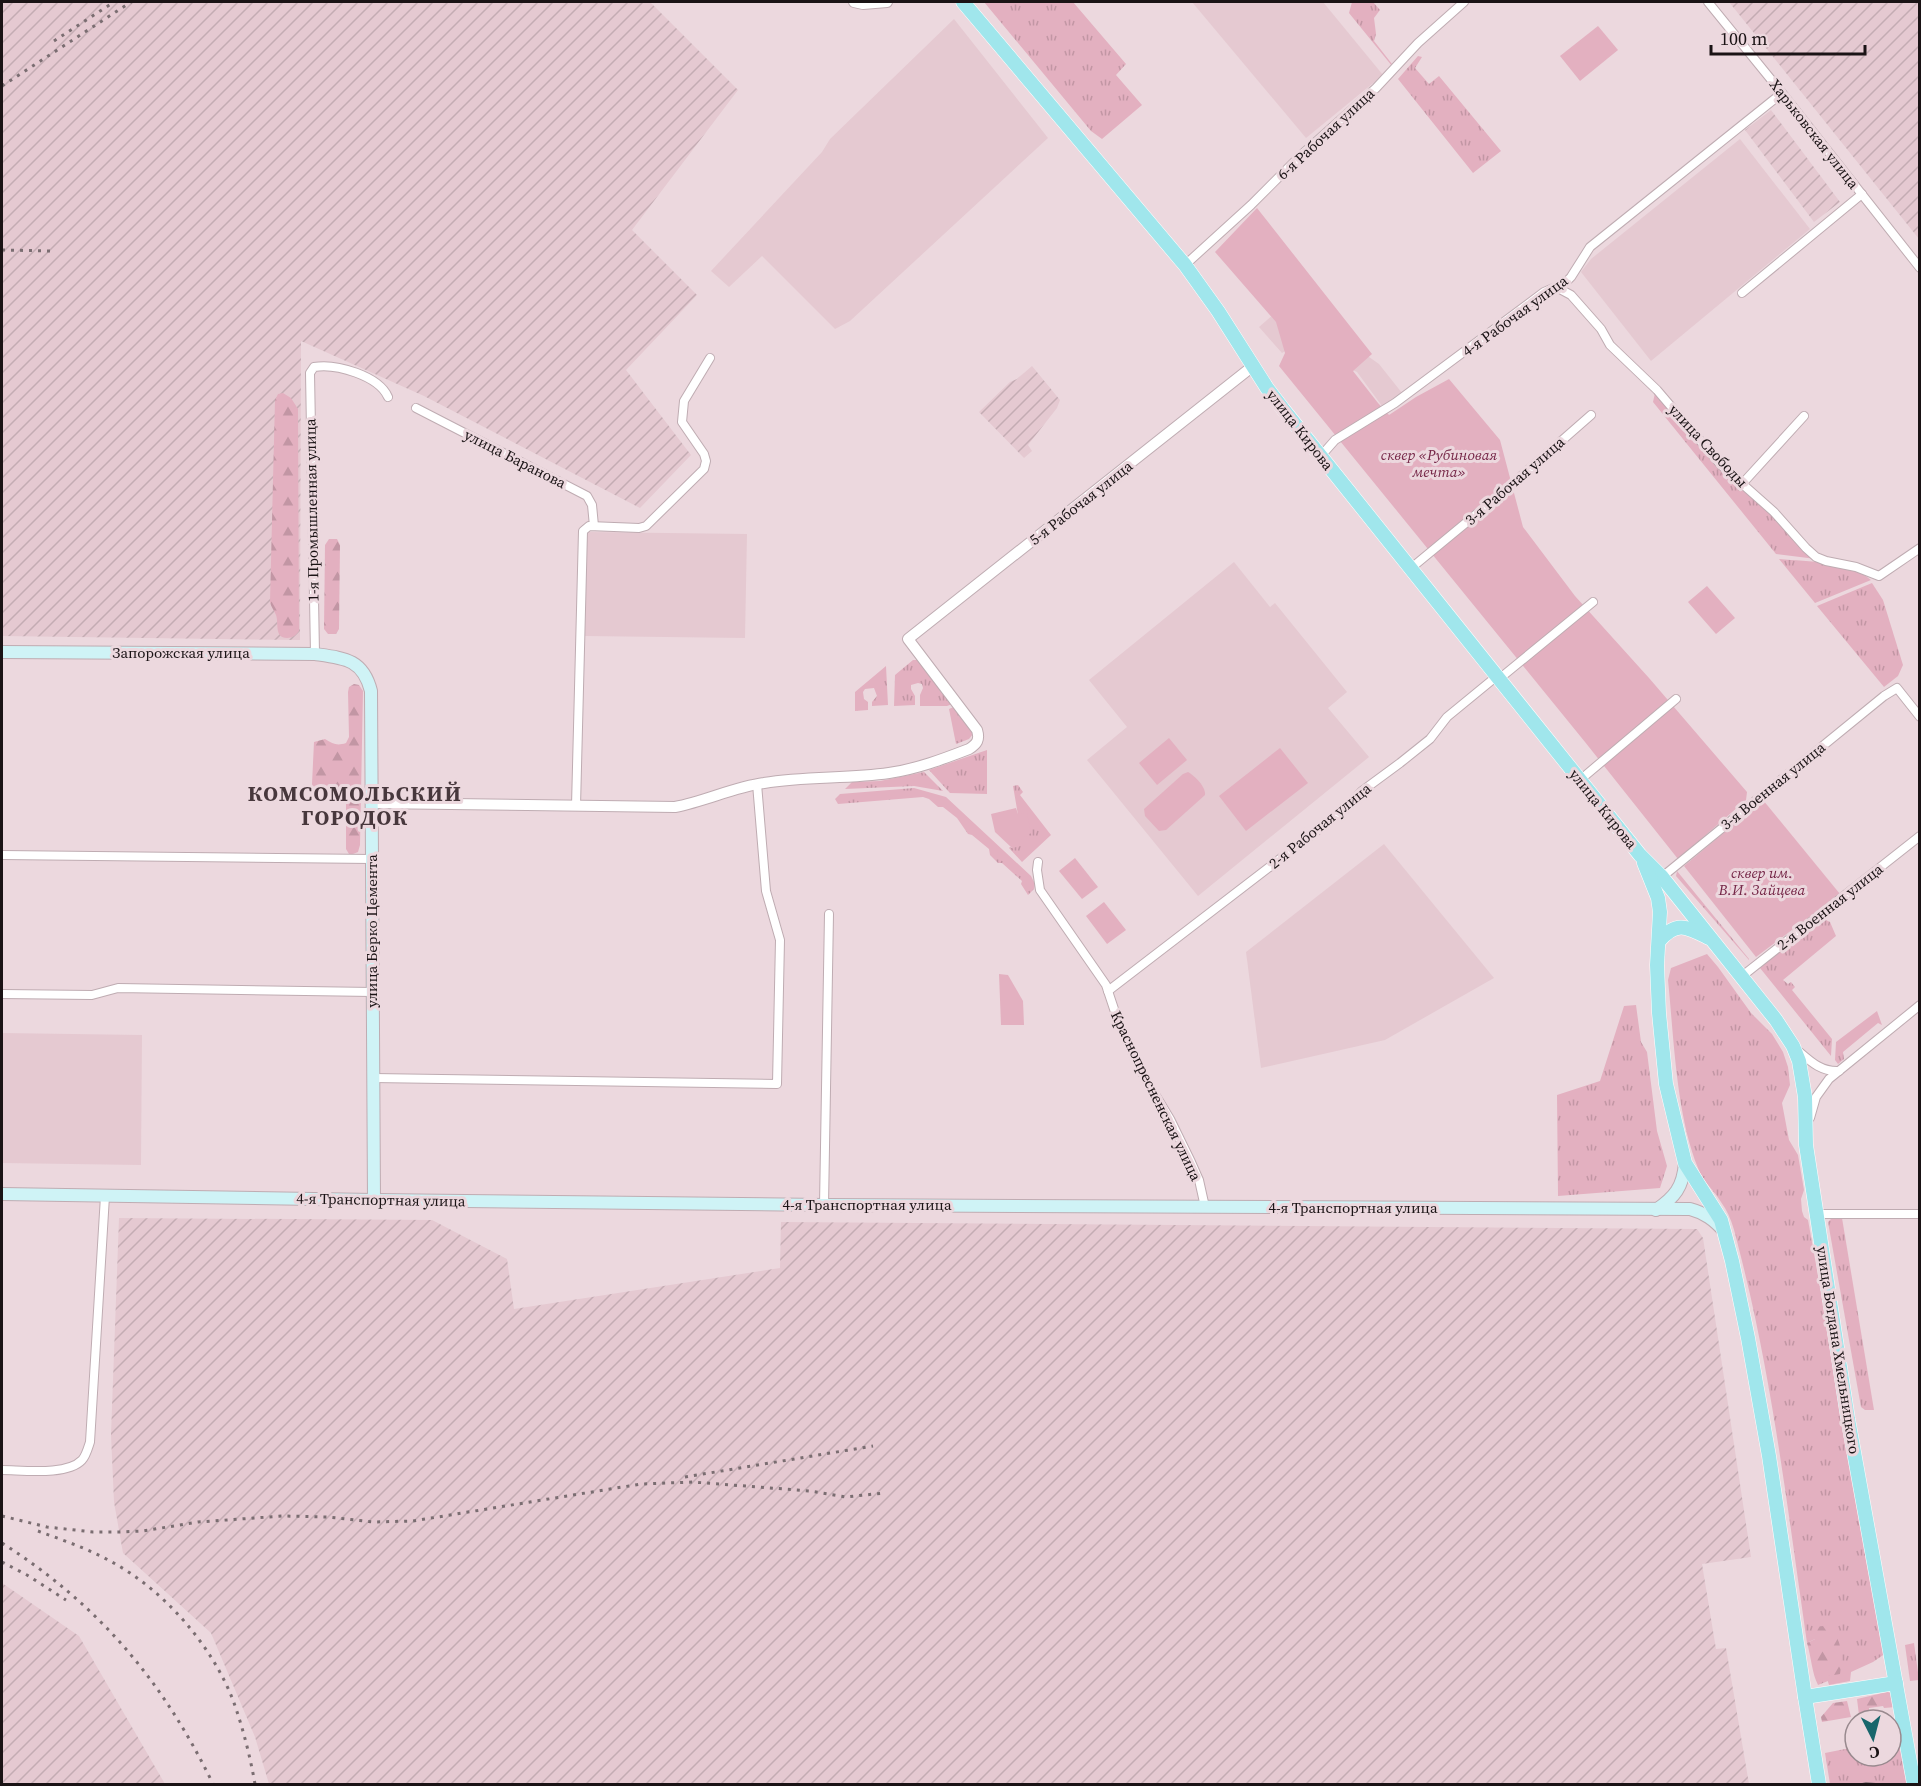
<svg xmlns="http://www.w3.org/2000/svg" width="1921" height="1786" viewBox="0 0 1921 1786" font-family="'Source Serif 4',serif">
	<style>
		.built { fill: #e5c9d1 }
		.industrial { fill: url(#industrial-furrows) }
		.grass { fill: url(#grass-tufts) }
		.forest { fill: url(#forest-firs) }
		.green { fill: #e3b0c0 }
		.lines { fill: none; stroke-linecap: round; stroke-linejoin: round }
		.minor-casing { stroke: #bfacb2; stroke-width: 10 }
		.tertiary-casing { stroke: #bfacb2; stroke-width: 12 }
		.secondary-casing { stroke: #bfacb2; stroke-width: 14 }
		.primary-casing { stroke: #fff; stroke-width: 15 }
		.minor { stroke: #fff; stroke-width: 8 }
		.tertiary { stroke: #fff; stroke-width: 10 }
		.secondary { stroke: #cff3f6; stroke-width: 12 }
		.primary { stroke: #a0e6ec; stroke-width: 14 }
		.tram { stroke: #7a6d71; stroke-width: 1.5 }
		.rail { stroke: #7a6d71; stroke-width: 3; stroke-dasharray: 3 6; stroke-linecap: butt }
		.labels { text-anchor: middle; stroke-width: 6; stroke-linejoin: round; paint-order: stroke }
		.street-label { font-size: 15px; fill: #1a1315; stroke: #ecd8de }
		.park-label { font-size: 15px; font-style: italic; fill: #752647; stroke: #ecd8de }
		.district-label { font-size: 21px; font-weight: bold; letter-spacing: 1.5px; fill: #47373c; stroke: #ecd8de }
	</style>
	<defs>
		<pattern id="industrial-furrows" width="10" height="10" patternUnits="userSpaceOnUse" patternTransform="scale(1.5)"><rect width="10" height="10" fill="#e5c9d1"/><path d="M-1 1l2-2M0 10L10 0M9 11l2-2" fill="none" stroke="#c4acb3"/></pattern>
		<pattern id="grass-tufts" width="24" height="20" patternUnits="userSpaceOnUse" patternTransform="scale(1.5)"><rect width="24" height="20" fill="#e3b0c0"/><path d="M3 7l-1-3M5 7V3M7 7l1-3M15 17l-1-3M17 17v-4M19 17l1-3" fill="none" stroke="#c296a4"/></pattern>
		<pattern id="forest-firs" width="22" height="20" patternUnits="userSpaceOnUse" patternTransform="scale(1.5)"><rect width="22" height="20" fill="#e3b0c0"/><path d="M5 1l3.5 6h-7zM16 11l3.5 6h-7z" fill="#c296a4"/></pattern>
	</defs>
	<rect width="100%" height="100%" fill="#ecd8de"/>
	<g class="built">
		<polygon points="1192,2 1323,2 1383,75 1306,138"/>
		<polygon points="954,19 1048,138 850,321 835,329 762,256 729,287 711,271 822,152 830,139"/>
		<polygon points="1740,139 1810,229 1651,361 1581,272 1591,259"/>
		<polygon points="1274,314 1359,350 1379,364 1402,393 1382,406 1357,372 1296,345 1282,353 1259,327"/>
		<polygon points="587,532 747,534 745,638 585,636"/>
		<polygon points="1234,562 1270,607 1275,603 1347,692 1328,708 1369,757 1198,896 1087,760 1127,727 1089,680"/>
		<polygon points="1384,844 1494,978 1385,1040 1261,1068 1246,952"/>
		<polygon points="2,1033 142,1035 141,1165 2,1163"/>
	</g>
	<g class="industrial">
		<polygon points="2,2 650,2 738,90 632,230 697,295 626,370 691,455 640,508 424,396 301,341 300,640 2,636"/>
		<polygon points="1729,2 1919,2 1919,239"/>
		<polygon points="1771,110 1840,202 1814,222 1745,130"/>
		<polygon points="1032,366 1060,400 1057,408 1028,445 1032,451 1024,458 979,412 1010,382 1017,379"/>
		<polygon points="119,1218 432,1220 507,1259 514,1309 780,1268 781,1222 1697,1229 1703,1238 1751,1557 1702,1564 1716,1649 1726,1648 1749,1784 269,1784 255,1737 211,1633 123,1553 114,1502 111,1435"/>
		<polygon points="2,1583 79,1636 165,1784 2,1784"/>
	</g>
	<g class="grass">
		<polygon points="984,2 1073,2 1126,64 1116,75 1142,105 1102,139 1091,131"/>
		<polygon points="1352,2 1373,2 1380,10 1374,18 1376,34 1374,41 1392,64 1392,66 1349,13"/>
		<polygon points="1418,56 1422,57 1415,68 1429,84 1439,76 1501,151 1473,173 1398,79"/>
		<polygon points="1655,393 1762,505 1816,559 1776,554 1653,402"/>
		<path d="M1779,559C1809,562 1848,560 1871,580L1815,603Z"/>
		<polygon points="1872,583 1883,600 1903,665 1898,676 1884,687 1817,606"/>
		<polygon points="913,660 919,660 955,703 947,706 920,706 920,695 923,688 922,684 918,683 911,685 911,689 915,696 915,705 894,706 895,675"/>
		<polygon points="886,666 888,705 872,706 872,702 877,696 874,688 865,689 863,692 864,699 868,702 868,710 855,711 855,692"/>
		<polygon points="956,706 971,727 973,734 969,739 956,744 949,709"/>
		<polygon points="987,750 987,794 950,793 929,770"/>
		<polygon points="924,772 943,791 914,786 845,789 852,782 880,781"/>
		<polygon points="1018,785 1023,792 1020,795 1051,835 1022,862 1009,848 1010,847 1012,848 1020,840 1018,815 1013,786"/>
		<polygon points="914,788 946,797 1031,876 1035,884 1034,889 1028,895 1021,884 1022,881 1002,863 998,863 990,855 989,849 972,835 968,834 957,818 943,807 938,807 929,799 923,797 838,804 835,799 840,794"/>
		<polygon points="1677,871 1749,959 1749,960 1676,876"/>
		<polygon points="1822,918 1830,922 1836,936 1783,980 1788,984 1791,982 1795,987 1792,990 1832,1039 1831,1056 1760,968"/>
		<path d="M1707,954L1718,967L1751,1013L1772,1034L1783,1052L1788,1067L1790,1085L1782,1103L1789,1140L1798,1155L1804,1190L1801,1199L1802,1211L1804,1217L1808,1220L1886,1653L1873,1662L1851,1672L1850,1681L1829,1685L1815,1639L1807,1643L1805,1629C1787,1504 1772,1379 1741,1257C1736,1238 1733,1218 1721,1202C1714,1190 1703,1182 1698,1168C1676,1114 1674,1039 1668,980L1671,968Z"/>
		<polygon points="1636,1005 1641,1042 1647,1052 1657,1131 1667,1166 1660,1188 1558,1196 1557,1095 1600,1081 1624,1006"/>
		<polygon points="1877,1011 1882,1025 1878,1023 1843,1052 1844,1059 1838,1064 1835,1060 1836,1042"/>
		<polygon points="1839,1215 1842,1218 1874,1410 1865,1410 1861,1407 1828,1222 1833,1217"/>
		<polygon points="1914,1643 1919,1680 1910,1681 1905,1645"/>
		<polygon points="1899,1740 1907,1784 1830,1784 1825,1753 1855,1747 1855,1756 1891,1756 1891,1741"/>
	</g>
	<g class="forest">
		<path d="M283,393L291,398L298,409L299,631C296,635 293,638 287,638C274,638 279,623 276,615C274,610 271,607 270,602L275,400L278,394Z"/>
		<polygon points="329,539 337,539 340,545 339,629 336,634 328,634 324,629 325,545"/>
		<path d="M354,684L359,685L363,691L360,845L358,852L353,854H349L346,849V796C336,781 326,791 313,789L312,784L314,742L325,739C333,744 337,746 346,743L349,737L348,692L349,687Z"/>
		<path d="M1823,1626L1827,1632L1834,1633C1843,1645 1842,1660 1840,1674L1828,1676V1681L1818,1685C1812,1674 1811,1656 1807,1643L1815,1639L1813,1636L1814,1627Z"/>
		<polygon points="1887,1692 1894,1693 1896,1707 1884,1708 1883,1706 1869,1708 1869,1713 1859,1715 1857,1699"/>
		<polygon points="1847,1701 1851,1717 1822,1722 1821,1717 1833,1703"/>
	</g>
	<g class="green">
		<polygon points="1598,26 1618,50 1580,81 1560,56"/>
		<polygon points="1257,208 1372,354 1353,371 1378,403 1389,415 1416,397 1449,379 1500,440 1523,527 1575,596 1649,678 1747,792 1746,800 1678,859 1585,742 1279,366 1285,353 1276,322 1215,252"/>
		<polygon points="1707,586 1735,618 1716,634 1688,602"/>
		<polygon points="1169,738 1187,760 1157,785 1139,763"/>
		<polygon points="1280,748 1308,783 1246,831 1219,796"/>
		<path d="M1188,772C1195,776 1206,787 1205,795L1166,830L1159,831L1145,816L1144,809L1183,774Z"/>
		<polygon points="1763,800 1840,894 1756,957 1684,866"/>
		<polygon points="1016,808 1018,814 1027,813 1031,833 1020,840 1021,846 1012,848 995,832 991,814"/>
		<polygon points="1075,858 1098,887 1082,899 1059,871"/>
		<polygon points="1104,902 1126,930 1107,944 1086,916"/>
		<polygon points="999,974 1008,975 1023,1001 1024,1025 1001,1025"/>
	</g>
	<g class="lines">
		<g class="minor-casing">
			<g id="minor">
				<polyline points="1708,2 1782,93 1920,268"/>
				<polyline points="1185,265 1251,205 1300,156 1376,88 1418,43 1464,2"/>
				<polyline points="1556,287 1571,295 1601,329 1610,345 1657,390 1721,465 1774,512 1806,548 1816,557 1826,561 1856,567 1879,576 1920,548"/>
				<polyline points="1742,293 1862,194"/>
				<polyline points="416,408 587,496 592,505 594,526"/>
				<polyline points="1320,457 1335,440 1395,403 1544,292 1565,283 1571,277 1590,247 1782,93"/>
				<polyline points="1742,484 1804,416"/>
				<polyline points="1410,569 1502,493 1591,415"/>
				<path d="M315,654L310,373L314,367C336,363 379,376 388,397"/>
				<polyline points="1499,679 1593,602"/>
				<polyline points="1580,780 1676,699"/>
				<polyline points="576,806 583,531 589,526 639,528 646,526 704,469 706,461 704,454 682,422 684,401 710,358"/>
				<polyline points="2,855 372,859"/>
				<polyline points="1038,862 1037,870 1040,890 1106,985 1119,1024 1141,1071 1170,1119 1191,1162 1199,1180 1205,1207"/>
				<polyline points="1662,877 1884,696 1897,688 1920,717"/>
				<polyline points="1741,977 1920,836"/>
				<polyline points="1108,991 1345,809 1362,791 1400,763 1430,739 1447,717 1497,676"/>
				<polyline points="2,994 92,995 118,988 373,992"/>
				<path d="M1796,1049C1809,1060 1820,1072 1839,1071"/>
				<polyline points="373,1078 777,1084 780,940 766,891 757,784"/>
				<polyline points="1810,1118 1816,1097 1829,1079 1920,1005"/>
				<polyline points="824,1205 829,914"/>
				<polyline points="1817,1214 1920,1214"/>
				<path d="M2,1470C22,1470 67,1476 82,1460C86,1456 88,1448 90,1442L105,1196"/>
			</g>
		</g>
		<g class="tertiary-casing">
			<g id="tertiary">
				<polyline points="854,2 863,4 887,2"/>
				<path d="M371,803L675,807C706,801 734,787 764,783C806,776 848,779 889,773C917,769 943,759 969,749C977,744 980,740 977,730L908,639L1253,366"/>
			</g>
		</g>
		<g class="secondary-casing">
			<g id="secondary">
				<path d="M2,652L315,654C344,658 363,659 371,691L374,1200"/>
				<path d="M2,1194L374,1200L824,1205L1690,1209C1705,1213 1714,1220 1724,1231"/>
				<path d="M1656,1210C1675,1197 1683,1187 1685,1163"/>
			</g>
		</g>
		<g class="primary-casing">
			<g id="primary">
				<polyline points="963,2 1185,265 1218,311 1267,388 1283,409 1640,855 1662,877 1776,1020 1793,1046 1799,1061 1805,1097 1806,1145 1848,1419 1914,1784"/>
				<polyline points="1644,863 1658,898 1660,912 1657,965 1659,1013 1666,1084 1685,1163 1721,1220 1732,1261 1748,1338 1769,1456 1805,1697 1819,1784"/>
				<path d="M1659,941C1677,920 1687,927 1709,938"/>
				<polyline points="1805,1697 1896,1683"/>
			</g>
		</g>
		<use href="#minor" class="minor"/>
		<use href="#tertiary" class="tertiary"/>
		<use href="#secondary" class="secondary"/>
		<use href="#primary" class="primary"/>
		<polyline class="tram" points="1861,1784 1866,1783 1879,1784"/>
		<g class="rail">
			<polyline points="54,41 114,2"/>
			<polyline points="2,86 131,2"/>
			<polyline points="2,250 53,251"/>
			<polyline points="685,1477 873,1446"/>
			<polyline points="2,1516 47,1527 93,1532 119,1532 143,1531 198,1522 283,1516 329,1517 373,1522 413,1521 641,1484 693,1482 810,1491 846,1497 884,1493"/>
			<path d="M38,1531C62,1540 87,1548 110,1561C163,1589 211,1644 233,1700C243,1728 250,1756 255,1784"/>
			<path d="M2,1543C99,1605 163,1681 213,1784"/>
			<polyline points="2,1562 27,1575 66,1600"/>
		</g>
	</g>
	<g class="labels">
		<g class="street-label">
			<text transform="translate(1326 134) rotate(-43)" y="5">6-я Рабочая улица</text>
			<text transform="translate(1814 134) rotate(52)" y="5">Харьковская улица</text>
			<text transform="translate(1515 316) rotate(-36)" y="5">4-я Рабочая улица</text>
			<text transform="translate(1300 430) rotate(52)" y="5">улица Кирова</text>
			<text transform="translate(1708 446) rotate(47)" y="5">улица Свободы</text>
			<text transform="translate(515 459) rotate(27)" y="5">улица Баранова</text>
			<text transform="translate(1515 481) rotate(-41)" y="5">3-я Рабочая улица</text>
			<text transform="translate(1081 503) rotate(-38)" y="5">5-я Рабочая улица</text>
			<text transform="translate(312 510) rotate(-91)" y="5">1-я Промышленная улица</text>
			<text x="181" y="658">Запорожская улица</text>
			<text transform="translate(1773 786) rotate(-39)" y="5">3-я Военная улица</text>
			<text transform="translate(1603 809) rotate(51)" y="5">улица Кирова</text>
			<text transform="translate(1320 826) rotate(-39)" y="5">2-я Рабочая улица</text>
			<text transform="translate(1830 907) rotate(-38)" y="5">2-я Военная улица</text>
			<text transform="translate(372 931) rotate(-90)" y="5">улица Берко Цемента</text>
			<text transform="translate(1156 1096) rotate(64)" y="5">Краснопресненская улица</text>
			<text transform="translate(381 1200) rotate(1)" y="5">4-я Транспортная улица</text>
			<text x="867" y="1210">4-я Транспортная улица</text>
			<text x="1353" y="1213">4-я Транспортная улица</text>
			<text transform="translate(1838 1350) rotate(81)" y="5">улица Богдана Хмельницкого</text>
		</g>
		<g class="park-label">
			<text x="1439" y="460">сквер «Рубиновая<tspan x="1439" dy="17">мечта»</tspan></text>
			<text x="1762" y="878">сквер им.<tspan x="1762" dy="17">В.И. Зайцева</tspan></text>
		</g>
		<g class="district-label">
			<text x="355" y="801">КОМСОМОЛЬСКИЙ<tspan x="355" dy="24">ГОРОДОК</tspan></text>
		</g>
	</g>
	<rect width="1921" height="1786" fill="none" stroke="#1a1315" stroke-width="6"/>
	<g transform="translate(1873 1738) rotate(174)"><circle r="28" fill="#ecd8de" stroke="#98898e" stroke-width="1.5"/>
	<path d="M0-4.5L10 22L0 15L-10 22Z" fill="#18666c"/>
	<text y="-9" font-size="16" font-weight="bold" text-anchor="middle" fill="#1a1315">С</text>
	</g>
	<path d="M1711 45v9h154v-9" fill="none" stroke="#1a1315" stroke-width="3"/>
	<text x="1720" y="45" font-size="18" fill="#1a1315" stroke="#ecd8de" stroke-width="4.5" paint-order="stroke">100 m</text>
</svg>
